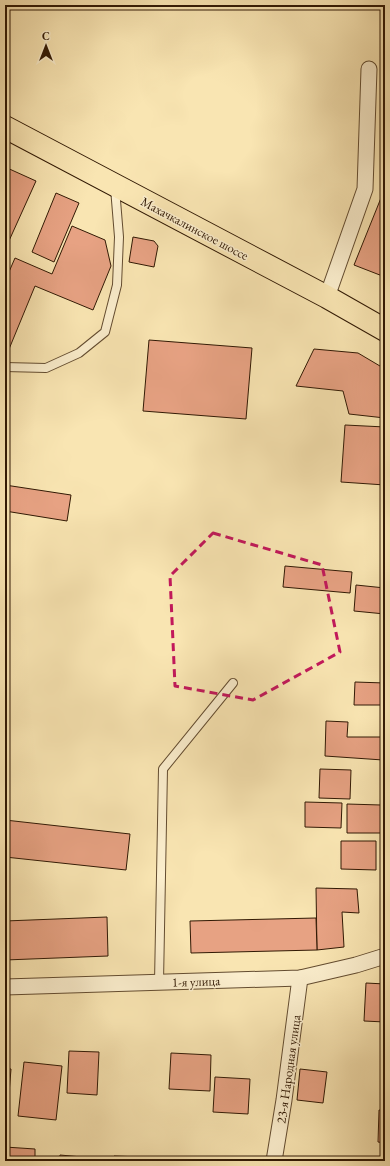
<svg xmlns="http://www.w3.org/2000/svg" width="390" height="1166" viewBox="0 0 390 1166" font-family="'EB Garamond',serif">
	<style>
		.building { fill: #e7a283; stroke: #311904 }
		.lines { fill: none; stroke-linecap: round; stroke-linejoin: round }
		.service-casing { stroke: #634c30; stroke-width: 10 }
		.minor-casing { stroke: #634c30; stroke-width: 17 }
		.trunk-casing { stroke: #311904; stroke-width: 24 }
		.service { stroke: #fbeecd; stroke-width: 8 }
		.minor { stroke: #fbeecd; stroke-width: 15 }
		.trunk { stroke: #f9e5b2; stroke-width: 22 }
		.marked { fill: none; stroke: #c2185b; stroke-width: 3; stroke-dasharray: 8 5; stroke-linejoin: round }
		.labels { text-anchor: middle; stroke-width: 3; stroke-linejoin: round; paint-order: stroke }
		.street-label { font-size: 13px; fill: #311904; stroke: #fbeecd }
	</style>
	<rect width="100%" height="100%" fill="#f9e5b2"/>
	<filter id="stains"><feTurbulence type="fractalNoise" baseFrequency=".005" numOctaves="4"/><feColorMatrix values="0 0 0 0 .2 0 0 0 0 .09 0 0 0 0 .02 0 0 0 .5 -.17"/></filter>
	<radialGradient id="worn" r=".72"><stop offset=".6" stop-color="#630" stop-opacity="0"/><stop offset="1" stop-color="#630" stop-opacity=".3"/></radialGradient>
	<g class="building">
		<polygon points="5,167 36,181 8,243 5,241"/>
		<polygon points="385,188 385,277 354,265"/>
		<polygon points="56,193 79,203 54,262 32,252"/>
		<polygon points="72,226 105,240 111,266 93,310 35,286 7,354 5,354 5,281 15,258 52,274"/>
		<polygon points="133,237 154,241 158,246 154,267 129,262"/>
		<polygon points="149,340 252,348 246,419 143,411"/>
		<polygon points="314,349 358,353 385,369 385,418 349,414 343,391 296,386"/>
		<polygon points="345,425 385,427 385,485 341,482"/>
		<polygon points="5,485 71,495 67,521 5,511"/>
		<polygon points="285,566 352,572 350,593 283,587"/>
		<polygon points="356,585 385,588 385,614 354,611"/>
		<polygon points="355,682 385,683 385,705 354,705"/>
		<polygon points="326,721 348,722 347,737 383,737 383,760 325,756"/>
		<polygon points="320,769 351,770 350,799 319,798"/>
		<polygon points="305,802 342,803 341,828 305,827"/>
		<polygon points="347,804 381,805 381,833 347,833"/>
		<polygon points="5,820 130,834 126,870 5,857"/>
		<polygon points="341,841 376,841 376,870 341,869"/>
		<polygon points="316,888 357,889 359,913 342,912 344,947 317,950"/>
		<polygon points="107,917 108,956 5,960 5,921"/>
		<polygon points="316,918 317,950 191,953 190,921"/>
		<polygon points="366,983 385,984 385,1022 364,1021"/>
		<polygon points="69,1051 99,1052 97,1095 67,1093"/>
		<polygon points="171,1053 211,1055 210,1091 169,1089"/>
		<polygon points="24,1062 62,1066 56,1120 18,1116"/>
		<polygon points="5,1068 11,1069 8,1106 5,1105"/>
		<polygon points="300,1069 327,1072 323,1103 297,1100"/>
		<polygon points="215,1077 250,1079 248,1114 213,1112"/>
		<polygon points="379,1110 385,1110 385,1143 378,1142"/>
		<polygon points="5,1147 35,1149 35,1161 5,1161"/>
		<polygon points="60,1155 93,1158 93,1161 59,1161"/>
		<polygon points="114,1156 141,1157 141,1161 113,1161"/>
	</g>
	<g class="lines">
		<g class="service-casing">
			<g id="service">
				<polyline points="5,367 46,368 79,353 105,332 117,285 119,237 115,188"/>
				<polyline points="159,982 163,769 233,683"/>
			</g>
		</g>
		<g class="minor-casing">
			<g id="minor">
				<polyline points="327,297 365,189 369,69"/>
				<polyline points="5,987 300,978 356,965 385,956"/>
				<polyline points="274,1161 284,1100 300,978"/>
			</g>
		</g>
		<g class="trunk-casing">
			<polyline id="trunk" points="5,127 327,297 385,330"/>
		</g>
		<use href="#service" class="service"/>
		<use href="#minor" class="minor"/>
		<use href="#trunk" class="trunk"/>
	</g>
	<path class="marked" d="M213,533L322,565L340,652L253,700L175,686L170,576Z"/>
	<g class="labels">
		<g class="street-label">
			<text transform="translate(195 228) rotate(28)" y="5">Махачкалинское шоссе</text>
			<text transform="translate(196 981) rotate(-2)" y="5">1-я улица</text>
			<text transform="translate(288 1069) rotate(-82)" y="5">23-я Народная улица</text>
		</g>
	</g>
	<rect width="390" height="1166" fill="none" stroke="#f9e5b2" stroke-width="20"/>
	<rect x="6" y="6" width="378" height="1154" fill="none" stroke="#311904" stroke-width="2"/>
	<rect x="10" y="10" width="370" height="1146" fill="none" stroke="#311904"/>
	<g transform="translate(46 46)" stroke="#fbeecd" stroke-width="3" paint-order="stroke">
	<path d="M0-3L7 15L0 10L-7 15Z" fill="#311904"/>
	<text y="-6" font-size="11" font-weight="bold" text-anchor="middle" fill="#311904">С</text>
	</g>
	<rect width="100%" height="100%" filter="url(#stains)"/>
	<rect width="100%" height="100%" fill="url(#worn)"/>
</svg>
